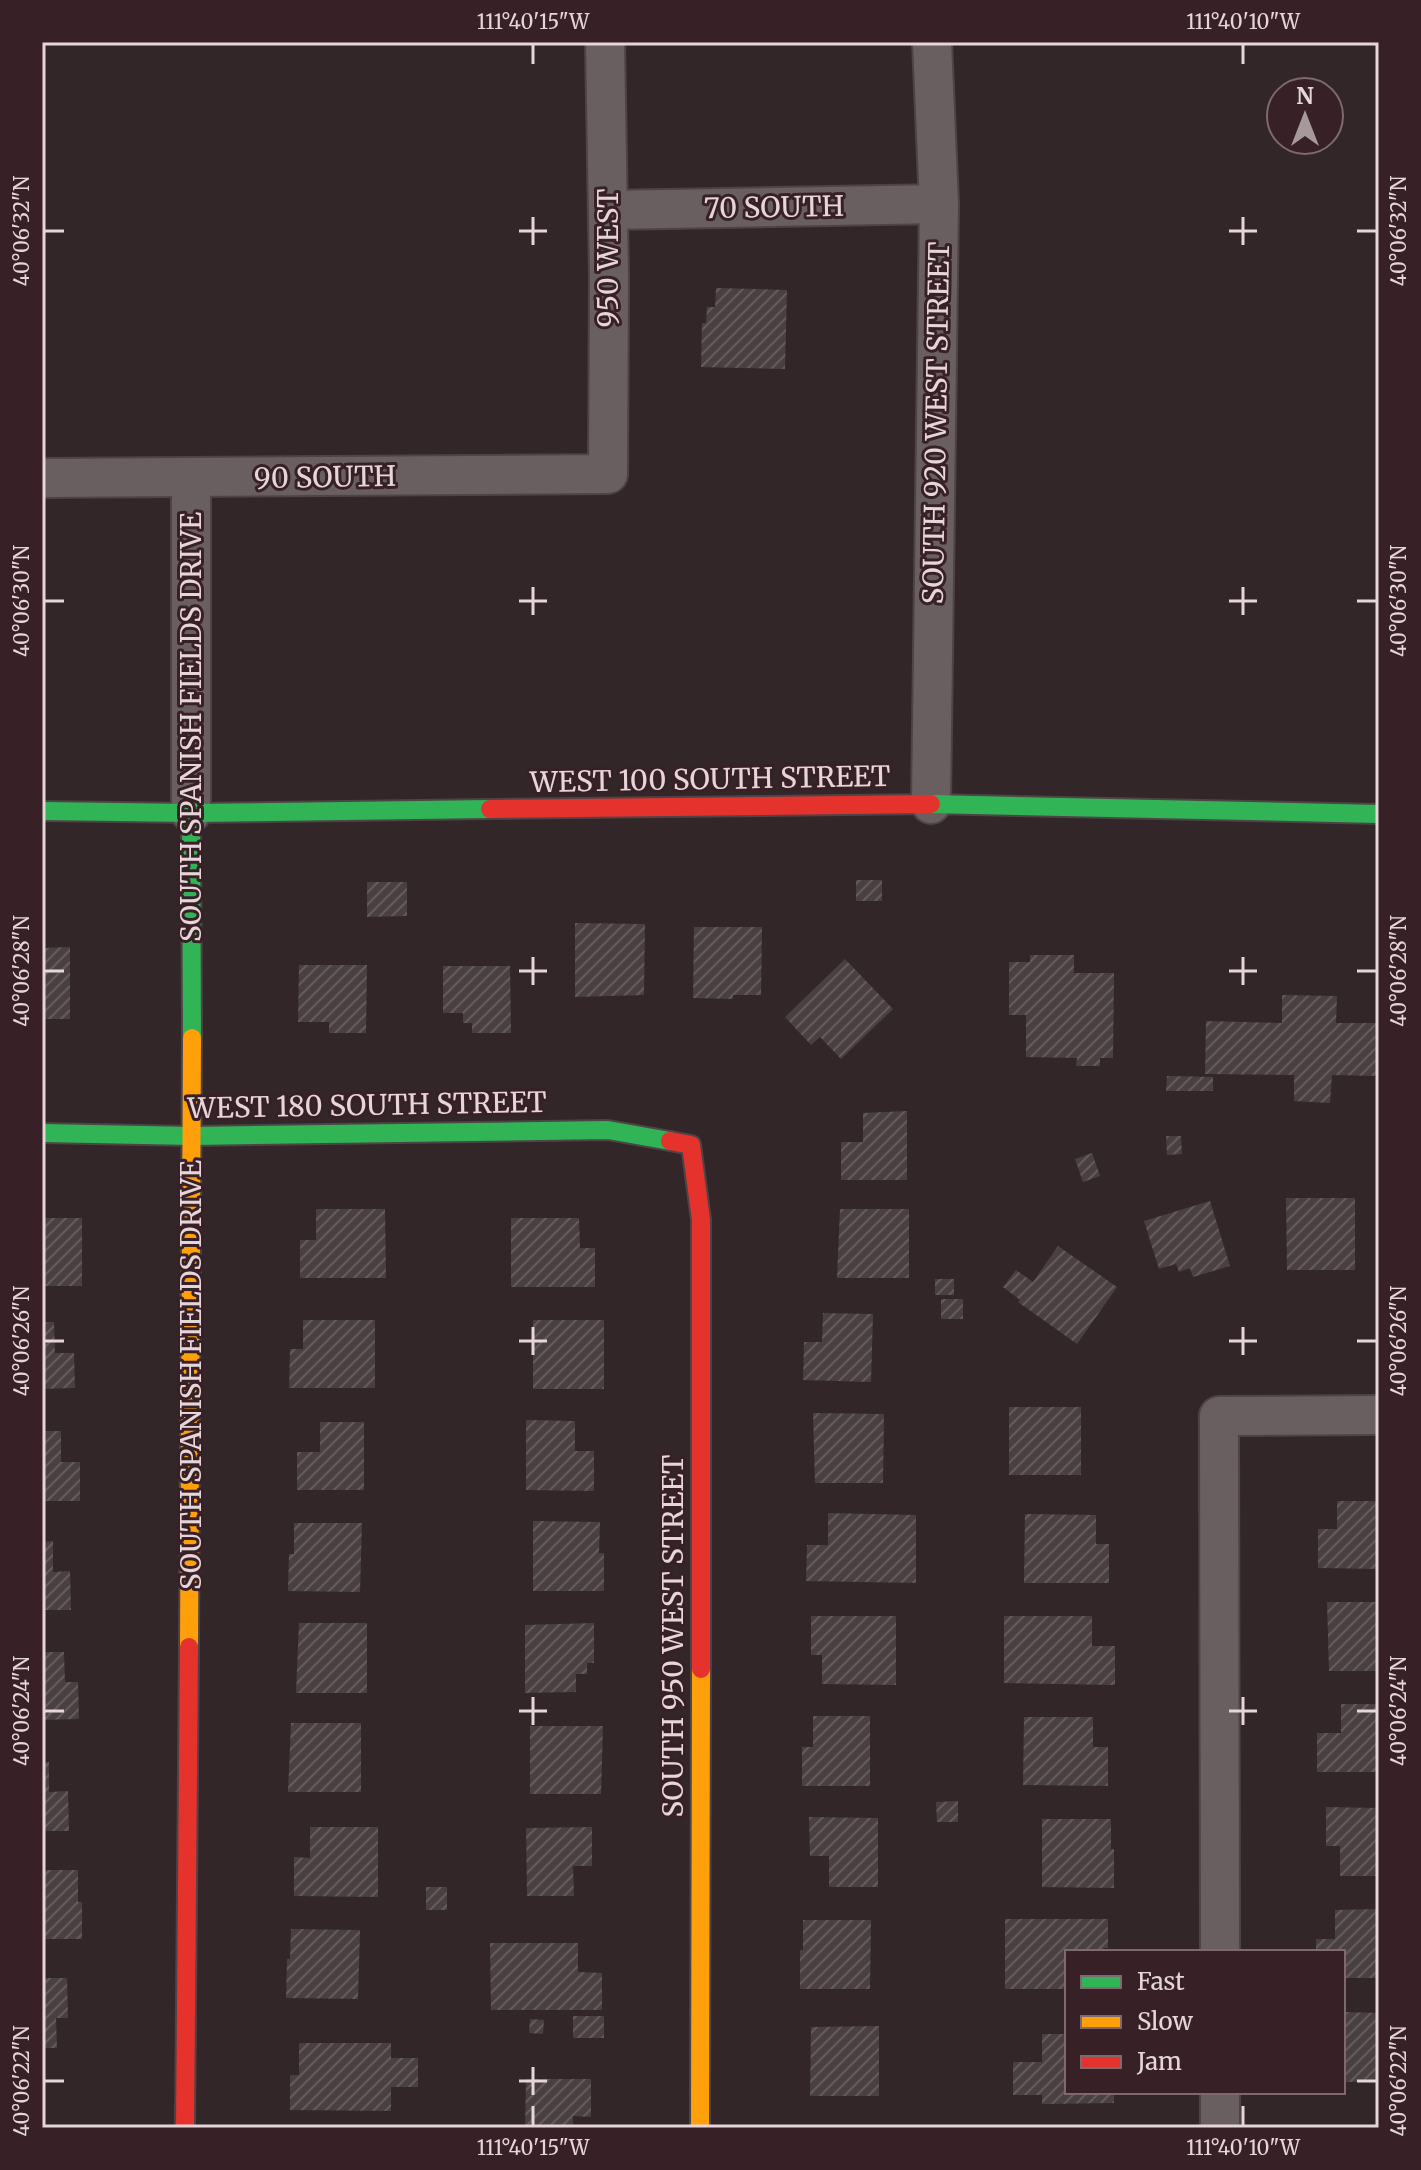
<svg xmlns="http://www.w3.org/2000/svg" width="1421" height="2170" viewBox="0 0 1421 2170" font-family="Merriweather,serif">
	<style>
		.building { fill: url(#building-hatch) }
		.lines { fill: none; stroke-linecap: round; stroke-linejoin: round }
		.street-casing { stroke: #4e4346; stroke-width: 42 }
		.fast-casing { stroke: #4e4346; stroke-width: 22 }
		.slow-casing { stroke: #4e4346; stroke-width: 22 }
		.jam-casing { stroke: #4e4346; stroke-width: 22 }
		.street { stroke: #695f61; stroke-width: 38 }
		.fast { stroke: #30b455; stroke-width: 18 }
		.slow { stroke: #ff9f0a; stroke-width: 18 }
		.jam { stroke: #e5322d; stroke-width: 18 }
		.ticks { fill: none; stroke: #e6d6d9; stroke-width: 3 }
		.labels { text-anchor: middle; stroke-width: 6; stroke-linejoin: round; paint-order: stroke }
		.street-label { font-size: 28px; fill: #e6d6d9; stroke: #372126 }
		.neatline { fill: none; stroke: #e6d6d9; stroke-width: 3 }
		.ticks-label { font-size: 20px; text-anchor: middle; fill: #e6d6d9 }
	</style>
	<defs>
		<pattern id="building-hatch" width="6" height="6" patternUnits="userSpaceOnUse" patternTransform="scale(2)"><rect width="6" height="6" fill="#4a4042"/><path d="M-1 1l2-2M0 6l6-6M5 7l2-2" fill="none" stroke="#645b5d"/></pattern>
	</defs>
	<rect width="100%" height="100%" fill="#322629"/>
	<g class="building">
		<polygon points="716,288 787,290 785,369 701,367 702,323 706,323 707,307 715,307"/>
		<rect x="856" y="880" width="26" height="21"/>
		<polygon points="367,882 407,882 407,916 367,917"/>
		<polygon points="575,923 645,924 644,995 575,997"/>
		<polygon points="694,927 762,927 761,995 733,995 733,999 693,998"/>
		<polygon points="70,947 70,1019 42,1019 42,948"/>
		<polygon points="1030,955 1074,955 1074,973 1114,973 1113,1058 1100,1058 1100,1066 1076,1066 1077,1058 1026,1057 1026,1015 1009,1015 1009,962 1030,962"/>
		<polygon points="845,959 893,1009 841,1059 820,1037 811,1045 785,1017"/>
		<polygon points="299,965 367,965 366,1033 329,1033 329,1022 298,1022"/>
		<polygon points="443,966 510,966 511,1033 472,1033 472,1023 463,1023 463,1013 443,1013"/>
		<polygon points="1282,995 1337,996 1336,1023 1379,1023 1379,1076 1332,1075 1330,1103 1294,1101 1294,1075 1205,1074 1206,1021 1282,1023"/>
		<polygon points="1167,1076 1213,1077 1213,1091 1166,1091"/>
		<polygon points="907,1111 907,1180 841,1180 841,1142 863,1142 863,1113"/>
		<polygon points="1166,1136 1181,1136 1182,1154 1167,1155"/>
		<polygon points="1092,1153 1100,1176 1083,1182 1075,1159"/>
		<polygon points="1286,1198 1355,1198 1355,1270 1287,1270"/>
		<polygon points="1210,1201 1230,1266 1193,1277 1190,1268 1179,1272 1176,1264 1159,1269 1144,1221"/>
		<polygon points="316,1209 385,1209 386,1278 300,1278 300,1240 316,1240"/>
		<polygon points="840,1209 909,1209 909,1278 837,1278"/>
		<rect x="42" y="1218" width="40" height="68"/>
		<polygon points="511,1218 579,1218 580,1248 595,1248 595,1287 511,1287"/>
		<polygon points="1058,1246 1117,1287 1077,1344 1018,1302 1020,1300 1003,1287 1016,1270 1033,1282"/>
		<rect x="935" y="1279" width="19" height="16"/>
		<rect x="941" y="1299" width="22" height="20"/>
		<polygon points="823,1313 873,1314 871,1382 803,1380 804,1342 822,1342"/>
		<polygon points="303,1320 375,1320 375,1388 289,1388 290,1349 303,1349"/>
		<rect x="533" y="1320" width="71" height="69"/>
		<polygon points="42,1322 54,1322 55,1353 74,1353 75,1388 42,1389"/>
		<rect x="1009" y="1407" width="72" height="68"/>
		<polygon points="813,1413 884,1414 883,1483 815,1483"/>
		<polygon points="526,1420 575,1421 575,1451 594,1451 594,1491 526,1490"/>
		<polygon points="320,1422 364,1422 364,1490 297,1490 297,1452 320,1452"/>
		<polygon points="42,1431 61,1431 61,1462 80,1462 80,1501 42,1501"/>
		<polygon points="1337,1501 1379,1501 1379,1569 1318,1568 1318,1529 1337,1529"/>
		<polygon points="828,1513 916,1515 916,1583 806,1581 807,1545 828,1545"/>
		<polygon points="1025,1514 1096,1515 1096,1544 1109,1544 1109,1583 1024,1583"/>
		<polygon points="533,1521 600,1522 599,1553 604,1553 604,1591 533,1591"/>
		<polygon points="294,1523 362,1523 360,1592 288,1591 289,1554 294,1554"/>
		<polygon points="53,1541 53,1572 70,1571 71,1610 42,1610 42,1542"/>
		<polygon points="1327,1602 1379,1602 1379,1671 1329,1671"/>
		<polygon points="811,1616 896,1616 896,1685 822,1684 822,1655 811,1655"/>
		<polygon points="1004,1616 1092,1616 1092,1646 1115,1646 1115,1685 1004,1683"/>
		<polygon points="299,1623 367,1623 367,1693 296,1693"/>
		<polygon points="594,1623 594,1663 587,1663 587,1674 576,1674 576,1692 525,1693 525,1625"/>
		<polygon points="42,1652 64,1652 65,1682 78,1682 79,1719 42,1720"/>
		<polygon points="1341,1704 1379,1704 1379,1772 1317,1772 1317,1733 1341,1733"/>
		<polygon points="813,1716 870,1716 870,1786 802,1786 802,1747 813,1747"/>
		<polygon points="1024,1717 1093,1717 1093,1747 1108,1747 1108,1786 1023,1785"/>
		<polygon points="291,1723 361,1723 361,1792 288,1792"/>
		<polygon points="530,1726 603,1726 601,1794 530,1794"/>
		<polygon points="42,1762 49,1762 49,1792 68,1791 69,1831 42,1831"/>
		<polygon points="958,1801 958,1822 937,1822 936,1802"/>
		<polygon points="1326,1807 1379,1808 1379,1876 1340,1876 1340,1846 1326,1846"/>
		<polygon points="809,1817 878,1818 878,1887 829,1887 829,1856 810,1856"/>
		<polygon points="1042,1819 1111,1819 1111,1849 1114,1849 1114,1888 1042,1887"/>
		<polygon points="310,1827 378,1827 378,1897 294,1896 294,1857 310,1858"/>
		<polygon points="592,1827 592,1866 573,1866 574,1896 527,1896 526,1828"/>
		<polygon points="42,1870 78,1870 78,1902 82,1902 82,1939 42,1939"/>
		<rect x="426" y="1887" width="21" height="23"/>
		<polygon points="1379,1909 1379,1978 1343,1978 1343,1952 1316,1952 1316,1939 1335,1939 1335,1910"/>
		<polygon points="1005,1919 1108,1919 1108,1948 1104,1948 1104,1952 1067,1952 1067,1989 1005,1989"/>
		<polygon points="803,1920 871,1920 870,1989 800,1989 800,1950 803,1950"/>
		<polygon points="291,1929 360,1930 358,1999 286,1998 287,1959 290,1959"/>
		<polygon points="490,1943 578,1943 578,1972 602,1973 602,2010 491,2010"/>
		<polygon points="42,1978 67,1978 68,2018 56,2018 57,2048 42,2048"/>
		<polygon points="1345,2012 1379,2013 1379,2082 1343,2082"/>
		<rect x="573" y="2016" width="31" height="22"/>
		<polygon points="530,2019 544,2020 543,2034 529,2033"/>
		<polygon points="879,2026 879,2096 810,2096 811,2027"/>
		<polygon points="1042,2034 1067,2034 1067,2092 1114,2092 1114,2103 1042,2104 1042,2095 1013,2095 1013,2062 1042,2062"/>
		<polygon points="299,2043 391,2043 391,2058 418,2058 418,2087 391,2087 391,2111 290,2110 290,2075 299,2075"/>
		<polygon points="526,2079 591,2079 591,2117 573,2116 573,2128 525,2128"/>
	</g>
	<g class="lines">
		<g class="street-casing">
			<g id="street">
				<polyline points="608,210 939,204"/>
				<polyline points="42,478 608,474 609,277 605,42"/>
				<polyline points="191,478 191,813"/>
				<polyline points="931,804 939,204 932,42"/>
				<polyline points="1220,1952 1219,1416 1379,1415"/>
				<polyline points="1220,2092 1220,2128"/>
			</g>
		</g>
		<g class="fast-casing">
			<g id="fast">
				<polyline points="931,804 1379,814"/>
				<polyline points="42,811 191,813 490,809"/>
				<polyline points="191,813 192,1038"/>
				<polyline points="42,1133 193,1136 608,1130 670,1141"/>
			</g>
		</g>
		<g class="slow-casing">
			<g id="slow">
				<polyline points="189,1647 192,1038"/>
				<polyline points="700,2128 701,1669"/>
			</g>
		</g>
		<g class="jam-casing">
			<g id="jam">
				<polyline points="490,809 931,804"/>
				<polyline points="670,1141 691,1145 701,1220 701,1669"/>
				<polyline points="185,2128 189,1647"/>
			</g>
		</g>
		<use href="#street" class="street"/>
		<use href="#fast" class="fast"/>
		<use href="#slow" class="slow"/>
		<use href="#jam" class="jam"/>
	</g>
	<path class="ticks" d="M533,44V64M1243,44V64M533,217V245M1243,217V245M44,231H64M519,231H547M1229,231H1257M1357,231H1377M533,587V615M1243,587V615M44,601H64M519,601H547M1229,601H1257M1357,601H1377M533,957V985M1243,957V985M44,971H64M519,971H547M1229,971H1257M1357,971H1377M533,1327V1355M1243,1327V1355M44,1341H64M519,1341H547M1229,1341H1257M1357,1341H1377M533,1697V1725M1243,1697V1725M44,1711H64M519,1711H547M1229,1711H1257M1357,1711H1377M533,2067V2095M44,2081H64M519,2081H547M1357,2081H1377M533,2106V2126M1243,2106V2126"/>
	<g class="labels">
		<g class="street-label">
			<text transform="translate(774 207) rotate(-1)" y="10">70 SOUTH</text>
			<text transform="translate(608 258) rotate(-90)" y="10">950 WEST</text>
			<text transform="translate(936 423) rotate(-89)" y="10">SOUTH 920 WEST STREET</text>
			<text transform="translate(325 477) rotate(-1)" y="10">90 SOUTH</text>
			<text transform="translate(191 727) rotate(-90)" y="10">SOUTH SPANISH FIELDS DRIVE</text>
			<text transform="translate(710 779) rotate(-1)" y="10">WEST 100 SOUTH STREET</text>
			<text transform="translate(367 1105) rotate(-1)" y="10">WEST 180 SOUTH STREET</text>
			<text transform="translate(191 1375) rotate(-90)" y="10">SOUTH SPANISH FIELDS DRIVE</text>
			<text transform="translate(673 1636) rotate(-90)" y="10">SOUTH 950 WEST STREET</text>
		</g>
	</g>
	<rect width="1421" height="2170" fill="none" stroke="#372126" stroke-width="88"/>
	<rect x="1065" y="1950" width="280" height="144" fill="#372126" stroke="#7d696e" stroke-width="2"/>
	<rect x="1081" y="1976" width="40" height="12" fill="#30b455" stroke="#7d696e" stroke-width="2"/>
	<text x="1137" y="1990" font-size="24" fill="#e6d6d9">Fast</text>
	<rect x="1081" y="2016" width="40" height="12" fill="#ff9f0a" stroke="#7d696e" stroke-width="2"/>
	<text x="1137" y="2030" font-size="24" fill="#e6d6d9">Slow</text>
	<rect x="1081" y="2056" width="40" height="12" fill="#e5322d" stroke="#7d696e" stroke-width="2"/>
	<text x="1137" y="2070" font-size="24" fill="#e6d6d9">Jam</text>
	<g transform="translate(1305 116)"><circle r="38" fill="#372126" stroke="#7d696e" stroke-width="2"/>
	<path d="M0-6L14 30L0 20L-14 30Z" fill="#a7989b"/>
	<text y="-12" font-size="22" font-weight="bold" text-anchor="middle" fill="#e6d6d9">N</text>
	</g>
	<rect x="44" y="44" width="1333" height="2082" class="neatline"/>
	<g class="ticks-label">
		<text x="533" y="29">111°40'15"W</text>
		<text x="1243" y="29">111°40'10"W</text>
		<text transform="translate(22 231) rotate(-90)" y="7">40°06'32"N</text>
		<text transform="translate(1399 231) rotate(-90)" y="7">40°06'32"N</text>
		<text transform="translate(22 601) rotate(-90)" y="7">40°06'30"N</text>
		<text transform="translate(1399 601) rotate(-90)" y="7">40°06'30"N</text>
		<text transform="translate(22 971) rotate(-90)" y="7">40°06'28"N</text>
		<text transform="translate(1399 971) rotate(-90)" y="7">40°06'28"N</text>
		<text transform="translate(22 1341) rotate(-90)" y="7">40°06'26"N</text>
		<text transform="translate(1399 1341) rotate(-90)" y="7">40°06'26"N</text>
		<text transform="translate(22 1711) rotate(-90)" y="7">40°06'24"N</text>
		<text transform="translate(1399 1711) rotate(-90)" y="7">40°06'24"N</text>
		<text transform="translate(22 2081) rotate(-90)" y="7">40°06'22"N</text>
		<text transform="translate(1399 2081) rotate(-90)" y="7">40°06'22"N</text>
		<text x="533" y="2155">111°40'15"W</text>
		<text x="1243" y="2155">111°40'10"W</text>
	</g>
</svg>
